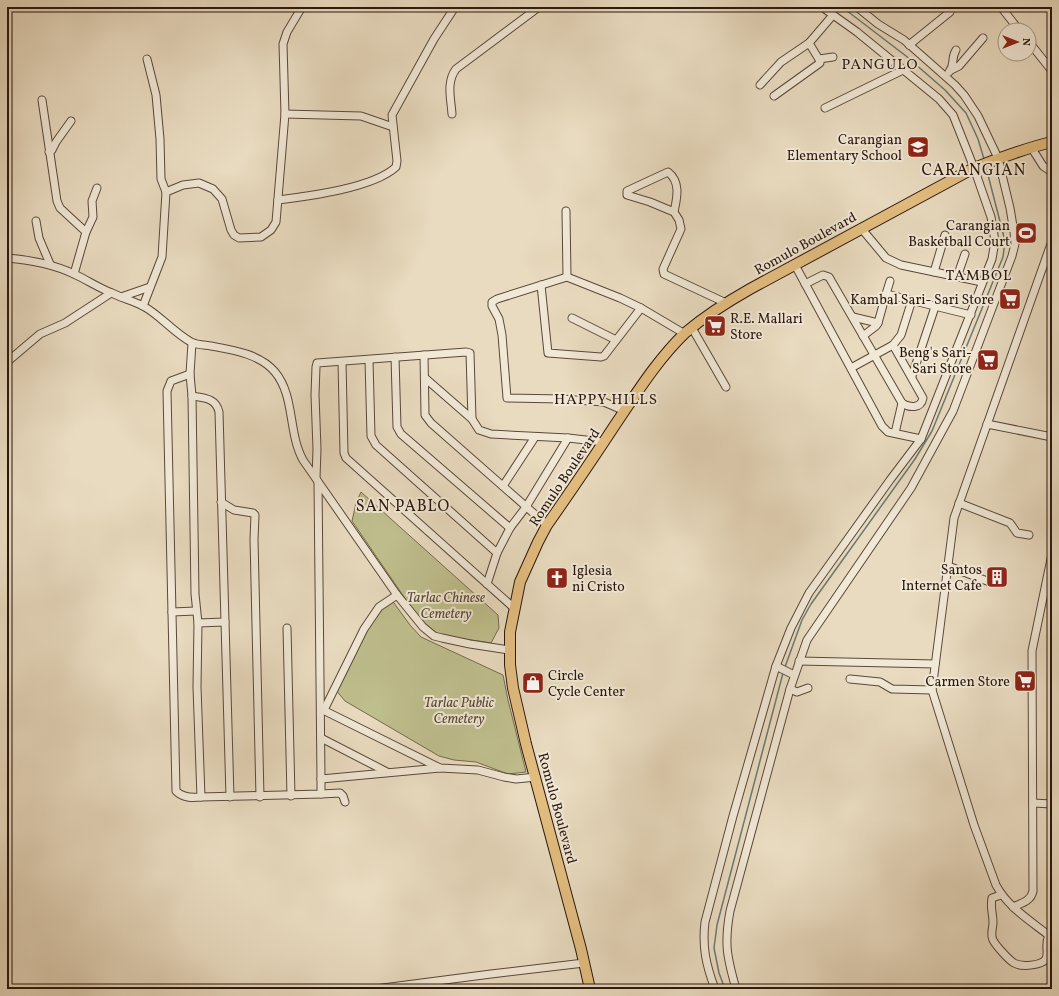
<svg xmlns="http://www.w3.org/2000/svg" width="1059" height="996" viewBox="0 0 1059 996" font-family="Vollkorn,serif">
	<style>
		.green { fill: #bfbe8d; stroke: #746a4e }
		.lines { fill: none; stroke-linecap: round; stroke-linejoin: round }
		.stream { stroke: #6c7974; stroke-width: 1.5 }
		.minor-casing { stroke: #59483b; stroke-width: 9 }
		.highway-casing { stroke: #29170f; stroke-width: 12 }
		.minor { stroke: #f1e8d6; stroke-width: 7 }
		.highway { stroke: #e4be80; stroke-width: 10 }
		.labels { text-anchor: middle; stroke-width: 4; stroke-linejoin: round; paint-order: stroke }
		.poi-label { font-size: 14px; fill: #29170f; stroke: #f1e8d6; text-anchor: end }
		.street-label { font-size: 14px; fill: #29170f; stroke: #f1e8d6 }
		.park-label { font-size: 14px; font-style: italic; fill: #564935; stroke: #f1e8d6 }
		.neighbourhood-label { font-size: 15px; letter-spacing: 1px; fill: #29170f; stroke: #f1e8d6 }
		.quarter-label { font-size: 16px; letter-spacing: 1px; fill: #29170f; stroke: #f1e8d6 }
	</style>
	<rect width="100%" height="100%" fill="#e9dbc0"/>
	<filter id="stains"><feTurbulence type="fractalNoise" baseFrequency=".005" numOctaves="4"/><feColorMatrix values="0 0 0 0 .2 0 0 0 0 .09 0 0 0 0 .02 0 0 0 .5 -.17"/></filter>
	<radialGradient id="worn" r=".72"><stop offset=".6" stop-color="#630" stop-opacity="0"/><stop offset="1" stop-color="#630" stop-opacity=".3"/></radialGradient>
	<g class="green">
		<polygon points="1021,230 1032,231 1032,236 1021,235"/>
		<polygon points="361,492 498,615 499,628 491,643 439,635 427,625 415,613 352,521 356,503"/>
		<polygon points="391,599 410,625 421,637 503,675 508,700 526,772 508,774 476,762 454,760 439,756 345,701 335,689 380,606"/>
	</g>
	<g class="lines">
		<g class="stream">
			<polyline points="842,7 906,56 945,90 966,113 978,139 984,159"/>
			<polyline points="785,667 802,620 811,604 915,459 932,431 1003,257 1005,241 987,171"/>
			<polyline points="725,989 719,973 714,948 717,925 783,673"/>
		</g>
		<g class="minor-casing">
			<g id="minor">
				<polyline points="1001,7 1019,30"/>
				<polyline points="1029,42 1052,71"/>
				<polyline points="909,45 950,12"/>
				<polyline points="147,59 156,95 160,139 161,179 166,192"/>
				<polyline points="819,59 833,57"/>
				<polyline points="951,70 959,66 983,38"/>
				<path d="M949,72C956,63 950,60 956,50"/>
				<polyline points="760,85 781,62 809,43 833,15"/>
				<polyline points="774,96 820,63 820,61 809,43"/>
				<polyline points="42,100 57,201 60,208 86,232 74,274"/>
				<polyline points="825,108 903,70"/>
				<polyline points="285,114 361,116 393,127"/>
				<path d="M452,114C451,99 446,82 456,69L539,7"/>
				<polyline points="1031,147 1043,166 1052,172"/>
				<polyline points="49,152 52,150 56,142 71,121"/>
				<path d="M278,200C310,196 373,188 396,167L397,161L392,115L434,39L455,7"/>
				<polyline points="566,211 567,277"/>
				<path d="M674,212C677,198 681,182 668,172L627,191V195L650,202L674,212L679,220L681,229L663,269L664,274L726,303"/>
				<polyline points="36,221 39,238 50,264"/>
				<polyline points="861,228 886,258 901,265 982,282"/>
				<polyline points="86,232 93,217 92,201 97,188"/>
				<path d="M1052,241L954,518L932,690L974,825L996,885C1007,906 1029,920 1047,934H1052"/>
				<path d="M7,258C31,260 53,264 74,274C87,280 99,288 112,293C122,298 133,301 143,306C160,315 173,332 191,342C197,345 205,345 211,346C233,350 260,354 275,372C295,396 288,433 303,460L397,595L423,627L434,636L442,638L470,644L509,650"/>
				<polyline points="795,265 882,426 888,432 921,439"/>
				<polyline points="934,272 945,235"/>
				<polyline points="957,277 965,254"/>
				<path d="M805,284L823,275L829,277L902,403C909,408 921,409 923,398L893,345"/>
				<polyline points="541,285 548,353 601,357 604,356 641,308"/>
				<polyline points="886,294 890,281"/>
				<polyline points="121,297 150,287"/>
				<polyline points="143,306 162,257 166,192 183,185 199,183 213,189 222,199 231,230 234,235 239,238 261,237 271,230 276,222 285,114 283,44 287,32 302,7"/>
				<polyline points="853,317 878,323"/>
				<polyline points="572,318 616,340"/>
				<polyline points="692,328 726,387"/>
				<polyline points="863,336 876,326 878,323 886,294 971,315"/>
				<polyline points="192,343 190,374 192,396 195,594 198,623 197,687 201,797 321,794 321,779"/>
				<polyline points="424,355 425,415 431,423 547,525"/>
				<polyline points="395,357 397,427 401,434 510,528"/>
				<polyline points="369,360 371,436 376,445 497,553"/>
				<polyline points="7,362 40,334 65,323 111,293"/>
				<polyline points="342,362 344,453 346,458 514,608"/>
				<polyline points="851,368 893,345 901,335 912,300"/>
				<path d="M190,374L171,381L167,391L176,791C183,798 192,798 201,797"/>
				<polyline points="912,376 935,307"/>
				<polyline points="425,378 472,419 479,430 491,434 568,438 604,442"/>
				<path d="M192,396C204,398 216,398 219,412L230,797"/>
				<polyline points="625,411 604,402 562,399 507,398 502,335 499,319 492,306 492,302 497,299 567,277 620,298 641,308 685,334"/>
				<polyline points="987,424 1052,437"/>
				<polyline points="895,433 902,403"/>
				<polyline points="316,478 317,449 315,395 316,367 317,363 466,352 470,353 472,419"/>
				<polyline points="318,482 321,779 440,768"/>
				<polyline points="503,486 535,437"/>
				<polyline points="221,502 234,510 253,513 255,515 254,539 260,797"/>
				<polyline points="959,503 1010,523 1017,533 1029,535"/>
				<polyline points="948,566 987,581"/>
				<polyline points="487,584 497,553 510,528 526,507 568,438"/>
				<polyline points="172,612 196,611"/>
				<polyline points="198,623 225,622"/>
				<polyline points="287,628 291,796"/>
				<polyline points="799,661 935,664"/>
				<polyline points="776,666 794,675"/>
				<polyline points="850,679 880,682 892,689 932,690"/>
				<polyline points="790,689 797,692 808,688"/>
				<polyline points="321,709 440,768 478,770 504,777 516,779 536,777"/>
				<polyline points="324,710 364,629 379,607 397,595"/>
				<polyline points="321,738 387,772"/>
				<polyline points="321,794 340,793 343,796 345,802"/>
				<polyline points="1033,803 1052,804"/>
				<path d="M1001,895L992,898C990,907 993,914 993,922C993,929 990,934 993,940C996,946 1009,960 1014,963C1021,967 1041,966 1046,959C1049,953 1045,945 1048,938"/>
				<path d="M1013,907C1022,903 1031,901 1033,891L1032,651L1052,554"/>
				<polyline points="375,989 491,974 584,963"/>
				<path d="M715,989C706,965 702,947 705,922L733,816L776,666L791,628L809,593L890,480L921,439L992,259L995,241L991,217L974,168L953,115L939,99L857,32L822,7"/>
				<path d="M736,989C727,957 724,944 730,911L790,689L807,640L911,488L953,411L1012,256L1015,244L1014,232L1010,208L998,158L978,116L964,95L955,85L904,40L878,24L857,7"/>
			</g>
		</g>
		<g class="highway-casing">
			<path id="highway" d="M590,989L581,949L526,744L513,688L510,665V632L520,582L538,542L547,525C571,491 594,457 617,422C638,391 658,359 685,333C705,316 727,302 750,289L974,168C1000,158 1025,148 1052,142"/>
		</g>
		<use href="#minor" class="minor"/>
		<use href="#highway" class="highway"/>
	</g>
	<defs>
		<g id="school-square" transform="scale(1.15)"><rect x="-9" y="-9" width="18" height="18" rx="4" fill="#8f2418" stroke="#f1e8d6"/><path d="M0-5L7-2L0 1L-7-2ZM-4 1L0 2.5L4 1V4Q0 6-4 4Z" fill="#fff"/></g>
		<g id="stadium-square" transform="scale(1.15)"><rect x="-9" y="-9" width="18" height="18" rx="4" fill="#8f2418" stroke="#f1e8d6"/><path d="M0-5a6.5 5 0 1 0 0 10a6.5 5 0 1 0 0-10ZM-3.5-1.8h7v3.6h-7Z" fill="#fff"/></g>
		<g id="supermarket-square" transform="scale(1.15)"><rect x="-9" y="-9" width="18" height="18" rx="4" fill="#8f2418" stroke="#f1e8d6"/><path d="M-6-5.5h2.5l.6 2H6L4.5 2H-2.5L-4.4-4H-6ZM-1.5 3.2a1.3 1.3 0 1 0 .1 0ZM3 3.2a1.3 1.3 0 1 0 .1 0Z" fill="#fff"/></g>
		<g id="building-square" transform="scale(1.15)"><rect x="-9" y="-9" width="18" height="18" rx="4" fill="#8f2418" stroke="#f1e8d6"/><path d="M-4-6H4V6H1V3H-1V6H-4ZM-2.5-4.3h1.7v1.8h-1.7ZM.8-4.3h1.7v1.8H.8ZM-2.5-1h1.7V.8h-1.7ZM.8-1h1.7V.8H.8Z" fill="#fff"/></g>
		<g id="church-square" transform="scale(1.15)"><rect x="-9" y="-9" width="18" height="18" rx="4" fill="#8f2418" stroke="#f1e8d6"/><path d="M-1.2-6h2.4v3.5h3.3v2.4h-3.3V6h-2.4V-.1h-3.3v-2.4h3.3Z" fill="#fff"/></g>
		<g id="shop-square" transform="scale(1.15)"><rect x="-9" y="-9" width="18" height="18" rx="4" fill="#8f2418" stroke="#f1e8d6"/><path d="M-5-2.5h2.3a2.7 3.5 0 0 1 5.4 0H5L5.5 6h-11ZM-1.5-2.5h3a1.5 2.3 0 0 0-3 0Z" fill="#fff"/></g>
	</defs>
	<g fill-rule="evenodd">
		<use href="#school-square" x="918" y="147"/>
		<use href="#stadium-square" x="1026" y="233"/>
		<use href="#supermarket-square" x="1010" y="299"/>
		<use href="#supermarket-square" x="715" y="326"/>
		<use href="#supermarket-square" x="988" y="360"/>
		<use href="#building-square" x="997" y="577"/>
		<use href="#church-square" x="557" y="578"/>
		<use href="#supermarket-square" x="1025" y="681"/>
		<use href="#shop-square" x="533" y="683"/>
	</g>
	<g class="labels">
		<g class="poi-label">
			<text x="902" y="144">Carangian<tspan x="902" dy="16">Elementary School</tspan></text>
			<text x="1010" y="230">Carangian<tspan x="1010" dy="16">Basketball Court</tspan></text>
			<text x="994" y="304">Kambal Sari- Sari Store</text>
			<text x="730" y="323" text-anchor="start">R.E. Mallari<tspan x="730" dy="16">Store</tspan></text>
			<text x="972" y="357">Beng's Sari-<tspan x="972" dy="16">Sari Store</tspan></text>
			<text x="982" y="574">Santos<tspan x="982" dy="16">Internet Cafe</tspan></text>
			<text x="572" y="575" text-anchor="start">Iglesia<tspan x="572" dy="16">ni Cristo</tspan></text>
			<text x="548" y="680" text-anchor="start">Circle<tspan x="548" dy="16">Cycle Center</tspan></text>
			<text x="1010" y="686">Carmen Store</text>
		</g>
		<g class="street-label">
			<text transform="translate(805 243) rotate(-29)" y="5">Romulo Boulevard</text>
			<text transform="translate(564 477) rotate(-56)" y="5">Romulo Boulevard</text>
			<text transform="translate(558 808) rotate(75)" y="5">Romulo Boulevard</text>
		</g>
		<g class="park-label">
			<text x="446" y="602">Tarlac Chinese<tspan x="446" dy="16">Cemetery</tspan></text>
			<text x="459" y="707">Tarlac Public<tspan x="459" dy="16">Cemetery</tspan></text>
		</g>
		<g class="neighbourhood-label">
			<text x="880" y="69">PANGULO</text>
			<text x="979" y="280">TAMBOL</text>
			<text x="606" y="404">HAPPY HILLS</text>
		</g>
		<g class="quarter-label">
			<text x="974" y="175">CARANGIAN</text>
			<text x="403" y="511">SAN PABLO</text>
		</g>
	</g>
	<rect width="1059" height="996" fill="none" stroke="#e9dbc0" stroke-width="24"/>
	<rect x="8" y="8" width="1043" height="980" fill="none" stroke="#29170f" stroke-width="2"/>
	<rect x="12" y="12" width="1035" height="972" fill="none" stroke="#29170f"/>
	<g transform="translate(1017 42) rotate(90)"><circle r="19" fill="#f1e8d6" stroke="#a19486"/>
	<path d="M0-3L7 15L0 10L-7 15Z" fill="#8f2418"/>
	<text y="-6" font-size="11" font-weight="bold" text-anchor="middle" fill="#29170f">N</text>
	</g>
	<rect width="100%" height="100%" filter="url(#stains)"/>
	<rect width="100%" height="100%" fill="url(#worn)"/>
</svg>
